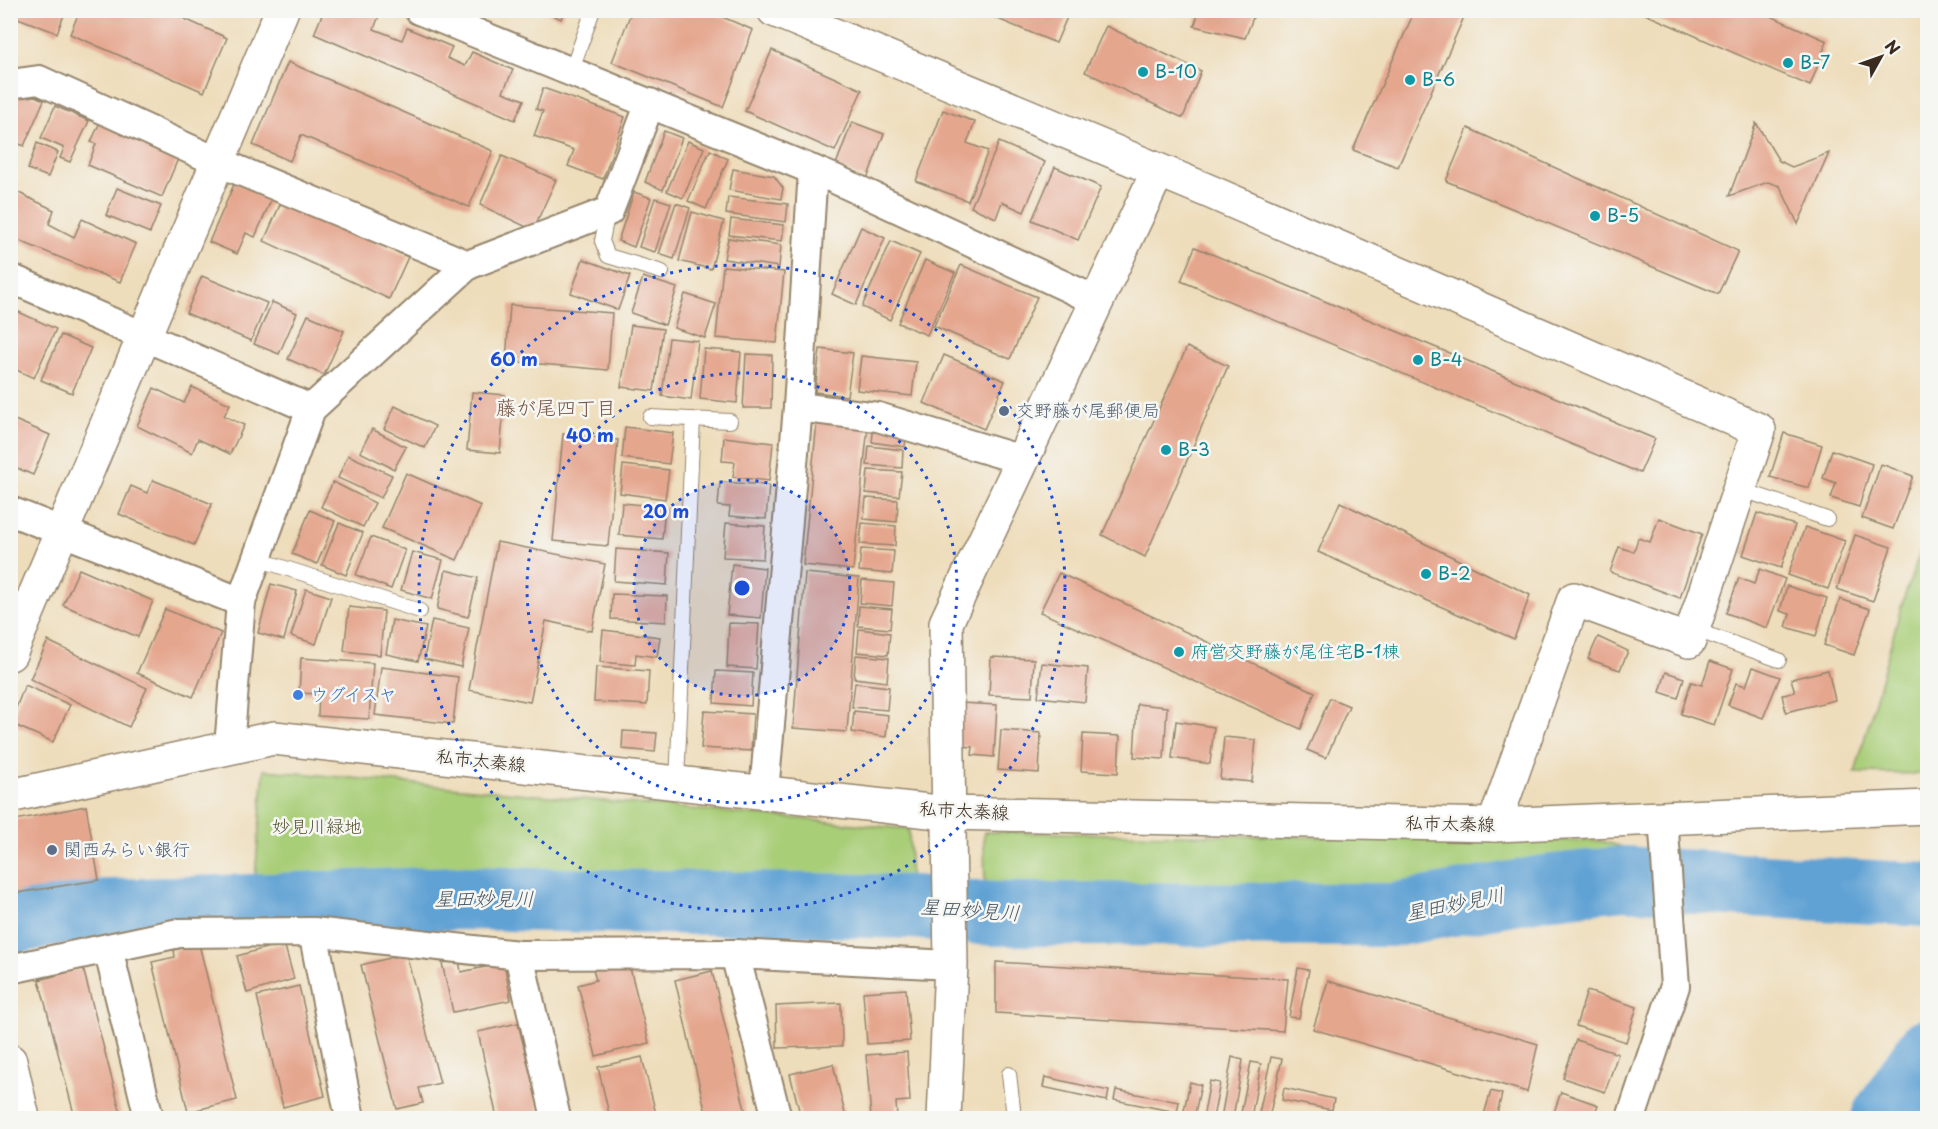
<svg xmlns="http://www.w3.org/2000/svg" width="1938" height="1129" viewBox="0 0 1938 1129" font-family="'Playpen Sans','Klee One',sans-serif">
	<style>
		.green { fill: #a9ce78; stroke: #727c4b; stroke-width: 1.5 }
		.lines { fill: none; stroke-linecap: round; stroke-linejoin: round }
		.river { stroke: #61a2d4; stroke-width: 64 }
		.building { fill: #e5a68e }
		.service-casing { stroke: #94846c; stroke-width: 16 }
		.minor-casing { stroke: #94846c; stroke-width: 32 }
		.tertiary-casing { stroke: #94846c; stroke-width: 36 }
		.secondary-casing { stroke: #94846c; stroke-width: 36 }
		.service { stroke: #fff; stroke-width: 14 }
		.minor { stroke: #fff; stroke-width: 28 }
		.tertiary { stroke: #fff; stroke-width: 33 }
		.secondary { stroke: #fff; stroke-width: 33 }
		.ring { fill: none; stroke: #1d4ed8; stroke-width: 3; stroke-dasharray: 3 6 }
		.culture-dot { fill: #0f9aa8; stroke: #f6f6f2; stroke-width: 2 }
		.service-dot { fill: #5c6f8a; stroke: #f6f6f2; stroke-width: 2 }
		.shop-dot { fill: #3f7fe0; stroke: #f6f6f2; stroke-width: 2 }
		.labels { text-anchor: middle; stroke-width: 5; stroke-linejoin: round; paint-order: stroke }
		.culture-label { font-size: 18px; fill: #0d838f; stroke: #f6f6f2; text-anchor: start }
		.service-label { font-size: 18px; fill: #4e5e75; stroke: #f6f6f2; text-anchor: start }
		.shop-label { font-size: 18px; fill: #366cbe; stroke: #f6f6f2; text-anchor: start }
		.street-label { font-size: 18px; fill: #3b2a1e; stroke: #f6f6f2 }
		.park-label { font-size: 18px; fill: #565334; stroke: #f6f6f2 }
		.neighbourhood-label { font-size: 20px; fill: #765545; stroke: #f6f6f2 }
		.water-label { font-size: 20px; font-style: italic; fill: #4a5a67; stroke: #f6f6f2 }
		.centre { fill: #1d4ed8; stroke: #f6f6f2; stroke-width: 3 }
		.ring-label { font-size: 18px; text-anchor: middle; font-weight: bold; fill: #1d4ed8; stroke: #f6f6f2; stroke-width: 5; stroke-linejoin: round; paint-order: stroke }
	</style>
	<rect width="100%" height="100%" fill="#f6f6f2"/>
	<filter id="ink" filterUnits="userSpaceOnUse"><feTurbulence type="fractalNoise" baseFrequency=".0167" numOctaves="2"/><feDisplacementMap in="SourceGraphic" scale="12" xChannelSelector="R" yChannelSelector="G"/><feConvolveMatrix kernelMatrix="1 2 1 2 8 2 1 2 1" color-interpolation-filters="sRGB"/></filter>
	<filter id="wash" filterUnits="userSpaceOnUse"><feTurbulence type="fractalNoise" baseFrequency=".008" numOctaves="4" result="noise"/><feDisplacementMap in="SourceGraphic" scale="24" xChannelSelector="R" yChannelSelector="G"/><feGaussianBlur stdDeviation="1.35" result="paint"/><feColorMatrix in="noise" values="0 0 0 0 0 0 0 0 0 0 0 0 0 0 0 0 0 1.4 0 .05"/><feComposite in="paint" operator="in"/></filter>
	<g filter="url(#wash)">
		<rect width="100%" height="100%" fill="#edb"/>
		<g class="green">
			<polygon points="1927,532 1927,774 1855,773 1902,604"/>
			<polygon points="264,770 909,829 911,899 255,878"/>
			<polygon points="984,832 1601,841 1638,851 1641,865 1403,905 985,893"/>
		</g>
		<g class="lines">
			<g class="river">
				<polyline points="10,923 58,913 458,898 913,907 993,914 1393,915 1544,887 1623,878 1928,895"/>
				<polyline points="1883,1118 1928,1050"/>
			</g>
		</g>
		<g id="blocks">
			<g class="building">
				<polygon points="10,10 66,10 57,33 10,15"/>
				<polygon points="80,10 165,10 227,38 204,92 70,34"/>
				<polygon points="324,10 337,16 339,10 365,10 379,16 374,29 402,40 407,28 452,47 447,58 465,66 472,52 513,70 503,92 524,100 515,120 314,34"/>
				<polygon points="541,10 564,10 561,19"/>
				<polygon points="632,10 706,10 753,30 723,107 612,62"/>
				<polygon points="976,10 1070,10 1056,43"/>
				<polygon points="1200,10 1256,10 1245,38 1194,26"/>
				<polygon points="1415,10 1467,10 1398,167 1353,150"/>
				<polygon points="1636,10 1757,10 1827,41 1810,86"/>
				<polygon points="1106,26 1201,71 1183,118 1085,72"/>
				<polygon points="772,50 862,90 835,151 745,111"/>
				<polygon points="288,62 493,151 469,207 301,135 290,161 253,145"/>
				<polygon points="543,88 625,117 603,179 568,166 574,150 534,136 543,111 536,109"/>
				<polygon points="21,90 44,100 24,146 10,140 10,106 13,108"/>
				<polygon points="55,106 89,121 70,162 60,158 64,148 41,138"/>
				<polygon points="943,110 975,122 967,143 988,151 968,201 916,181"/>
				<polygon points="101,120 180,154 162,197 88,165 96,144 91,142"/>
				<polygon points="852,122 884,134 867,179 835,167"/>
				<polygon points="1756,123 1779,161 1792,167 1829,153 1798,224 1780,186 1768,182 1729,196"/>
				<polygon points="1468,128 1738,251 1718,294 1446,181"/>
				<polygon points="664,131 682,138 663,190 645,182"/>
				<polygon points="688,141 704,148 683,198 667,191"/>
				<polygon points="999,142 1045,162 1024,212 1002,202 996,218 971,207"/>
				<polygon points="37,143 58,152 48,177 28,169"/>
				<polygon points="710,150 728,159 706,209 688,201"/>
				<polygon points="502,156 556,180 533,230 480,205"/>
				<polygon points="1055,167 1101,187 1078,240 1032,220"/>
				<polygon points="733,169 774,176 783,188 781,199 729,190"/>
				<polygon points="235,182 272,198 255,237 246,233 237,254 209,242"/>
				<polygon points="117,188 161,206 150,233 106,215"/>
				<polygon points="17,192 54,210 49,224 74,237 82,219 136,244 120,282 10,237 10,205"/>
				<polygon points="634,192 651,198 634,247 618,241"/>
				<polygon points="728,197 788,204 786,222 726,214"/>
				<polygon points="283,198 408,257 389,299 264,241"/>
				<polygon points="655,198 671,203 655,252 639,247"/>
				<polygon points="676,203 690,208 674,259 659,254"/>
				<polygon points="692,212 724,221 711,269 679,261"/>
				<polygon points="731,219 784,225 782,241 729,235"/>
				<polygon points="861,227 885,238 856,305 832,294"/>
				<polygon points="728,238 781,245 779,267 724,259"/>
				<polygon points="891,241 920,254 890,320 862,307"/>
				<polygon points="1195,247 1655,439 1640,473 1181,281"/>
				<polygon points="583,259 630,276 618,310 571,293"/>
				<polygon points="925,260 955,273 927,335 898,323"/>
				<polygon points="961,265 1037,297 1010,359 934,326"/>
				<polygon points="723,266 784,272 777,343 716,338"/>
				<polygon points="202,276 267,303 251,341 186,313"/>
				<polygon points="643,277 677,288 665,325 631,313"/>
				<polygon points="685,294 716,304 705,338 674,328"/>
				<polygon points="272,302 297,313 279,354 254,344"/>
				<polygon points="510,305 612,313 608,370 506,361"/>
				<polygon points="10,308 56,329 34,378 10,367"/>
				<polygon points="308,315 344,331 324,375 288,359"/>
				<polygon points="631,325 663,329 654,391 621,387"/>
				<polygon points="61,335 91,348 72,393 41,380"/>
				<polygon points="669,338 698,341 691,400 662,396"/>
				<polygon points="1187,347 1228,366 1145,557 1102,535"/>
				<polygon points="704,349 741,352 737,403 700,399"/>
				<polygon points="820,349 853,353 847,396 815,392"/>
				<polygon points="746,354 772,355 771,408 743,408"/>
				<polygon points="944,355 1005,381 984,429 924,403"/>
				<polygon points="861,356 916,362 912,396 857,390"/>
				<polygon points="192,387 230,404 224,416 244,425 230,454 198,439 192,453 137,426 154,388 184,403"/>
				<polygon points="472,392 505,395 500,453 467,450"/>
				<polygon points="395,406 435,426 425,448 384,429"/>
				<polygon points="10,418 50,435 33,475 10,465"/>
				<polygon points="817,421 868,426 853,570 803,565"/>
				<polygon points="874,425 907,430 905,447 872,442"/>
				<polygon points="625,427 673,433 669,464 622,458"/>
				<polygon points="372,429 406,447 394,469 360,452"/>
				<polygon points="1784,433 1822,445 1809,488 1770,477"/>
				<polygon points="563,434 618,440 608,546 553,541"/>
				<polygon points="724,437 773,443 769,481 733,477 735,462 722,461"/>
				<polygon points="869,446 903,450 902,468 867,465"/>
				<polygon points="1832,450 1872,464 1859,507 1831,498 1836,483 1823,478"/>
				<polygon points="348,455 392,475 381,498 338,478"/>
				<polygon points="1881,464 1913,476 1893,529 1862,518"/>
				<polygon points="623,465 669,470 665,499 620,493"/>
				<polygon points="868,470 902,472 899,496 866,493"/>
				<polygon points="406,473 481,506 457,560 382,528"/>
				<polygon points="153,480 212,504 194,545 119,514 131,486 147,493"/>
				<polygon points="333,482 375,503 363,527 321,507"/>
				<polygon points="720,482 769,485 766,519 729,516 730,507 718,506"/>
				<polygon points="866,498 898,500 897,522 864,519"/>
				<polygon points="1340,502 1530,595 1514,639 1318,552"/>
				<polygon points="622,503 665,507 662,539 619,535"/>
				<polygon points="310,510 335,521 317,564 292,554"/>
				<polygon points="1757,513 1795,525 1781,568 1743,555"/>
				<polygon points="1659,518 1702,534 1680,598 1610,572 1619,547 1634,552 1638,538 1650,542"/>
				<polygon points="339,523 363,533 346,575 322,565"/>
				<polygon points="726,523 765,526 763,559 723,557"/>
				<polygon points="862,523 896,526 895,546 860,544"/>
				<polygon points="1805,527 1845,541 1828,589 1788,575"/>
				<polygon points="1855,535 1891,547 1873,601 1837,589"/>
				<polygon points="371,537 405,550 391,589 356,575"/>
				<polygon points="497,542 605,564 592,631 546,621 530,702 469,690"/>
				<polygon points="616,549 669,553 667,585 614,581"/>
				<polygon points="861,549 894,551 892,574 859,571"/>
				<polygon points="412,552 443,560 432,599 401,590"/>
				<polygon points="732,564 765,568 761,618 727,615"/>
				<polygon points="79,569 153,601 138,637 63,605"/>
				<polygon points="1760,569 1785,579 1767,628 1726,613 1739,578 1754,584"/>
				<polygon points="446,570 478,578 468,617 437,609"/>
				<polygon points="805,573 859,578 847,732 793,728"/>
				<polygon points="1059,573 1315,692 1301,729 1040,612"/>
				<polygon points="862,580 894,583 892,606 860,603"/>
				<polygon points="271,584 297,591 284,640 258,633"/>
				<polygon points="1787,586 1827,598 1816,636 1786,627 1790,614 1780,611"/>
				<polygon points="306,589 331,597 316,644 291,636"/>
				<polygon points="612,594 667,596 666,622 611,619"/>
				<polygon points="1840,599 1870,609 1854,655 1824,645"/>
				<polygon points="859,606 892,609 890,629 858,626"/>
				<polygon points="349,607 384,611 380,655 344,651"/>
				<polygon points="165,609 221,633 193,697 137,673"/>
				<polygon points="392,620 426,627 418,661 386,654"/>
				<polygon points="432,620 469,628 461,667 424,659"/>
				<polygon points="729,623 759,624 756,669 727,667"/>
				<polygon points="859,629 890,633 888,655 857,652"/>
				<polygon points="603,630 660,637 657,657 636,654 635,665 600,662"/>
				<polygon points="1598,637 1628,651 1620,670 1588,659"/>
				<polygon points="48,641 147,688 129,727 30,679"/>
				<polygon points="856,655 889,658 887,682 854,678"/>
				<polygon points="991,657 1034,659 1032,697 989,695"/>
				<polygon points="301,658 373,663 369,719 318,716 319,694 299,693"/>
				<polygon points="1710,661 1733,669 1714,725 1681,714 1691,682 1702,685"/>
				<polygon points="1042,663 1088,668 1085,702 1038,697"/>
				<polygon points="381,667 458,677 453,724 375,715"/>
				<polygon points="596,667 649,671 647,705 594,702"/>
				<polygon points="1753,667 1780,677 1763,718 1728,705 1736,683 1746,686"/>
				<polygon points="1828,670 1835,700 1786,712 1782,695 1795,692 1791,679"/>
				<polygon points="716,671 753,673 751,706 714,703"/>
				<polygon points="1666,672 1684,678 1678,698 1660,692"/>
				<polygon points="855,683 889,687 887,710 852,707"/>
				<polygon points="25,685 70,705 53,742 10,723"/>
				<polygon points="1330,698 1349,706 1326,758 1307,750"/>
				<polygon points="960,703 997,705 994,757 972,755 973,747 957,746"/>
				<polygon points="1137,704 1167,707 1164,759 1134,757"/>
				<polygon points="704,711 753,714 751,751 701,748"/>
				<polygon points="854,711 888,715 886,737 852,732"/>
				<polygon points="1176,721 1214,727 1210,764 1172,758"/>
				<polygon points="1001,730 1041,733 1039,773 998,770"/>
				<polygon points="623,731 657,733 655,752 622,749"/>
				<polygon points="1083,734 1120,736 1118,773 1081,771"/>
				<polygon points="1224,737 1256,740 1252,782 1220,779"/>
				<polygon points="86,806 99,880 10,894 10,821"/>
				<polygon points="284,943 294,979 247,993 237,956"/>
				<polygon points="199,944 237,1100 188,1112 152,962 175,957 174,950"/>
				<polygon points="406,954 440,1083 419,1088 423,1103 397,1109 361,965"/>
				<polygon points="459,960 461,972 504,963 511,1000 453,1012 442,963"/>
				<polygon points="628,960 649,1043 596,1056 578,985 596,980 593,969"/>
				<polygon points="996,962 1288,979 1283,1031 996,1013"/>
				<polygon points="83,968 122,1118 75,1118 39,980"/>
				<polygon points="1298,968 1309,970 1299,1018 1289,1017"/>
				<polygon points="712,971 747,1118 707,1118 675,980"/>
				<polygon points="1328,981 1538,1044 1527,1092 1313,1029"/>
				<polygon points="299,986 325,1096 283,1107 257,996"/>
				<polygon points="906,989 910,1041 867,1044 863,992"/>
				<polygon points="1587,991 1637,1007 1626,1042 1576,1026"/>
				<polygon points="841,1003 842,1046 777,1048 776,1006"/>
				<polygon points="518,1023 541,1118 497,1118 478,1032"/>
				<polygon points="1576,1040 1618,1054 1605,1092 1563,1078"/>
				<polygon points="907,1052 910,1101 896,1102 897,1118 871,1118 866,1055"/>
				<polygon points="642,1057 657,1118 610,1118 598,1067"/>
				<polygon points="1232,1057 1243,1060 1233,1118 1221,1118"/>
				<polygon points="1271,1057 1282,1059 1269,1118 1258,1118"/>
				<polygon points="1251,1062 1261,1064 1251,1118 1240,1118"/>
				<polygon points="833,1064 846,1118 801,1118 790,1074"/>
				<polygon points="1045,1077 1109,1091 1107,1101 1043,1087"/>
				<polygon points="1210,1081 1220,1083 1213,1118 1203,1118"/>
				<polygon points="1190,1082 1201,1085 1194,1118 1183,1115"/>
				<polygon points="1284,1088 1334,1099 1332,1110 1282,1100"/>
				<polygon points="1116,1090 1179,1102 1177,1112 1114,1100"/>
				<polygon points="1491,1091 1502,1094 1496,1118 1483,1118"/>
				<polygon points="1561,1092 1598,1105 1593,1118 1552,1118"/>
			</g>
		</g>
	</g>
	<g filter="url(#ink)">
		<use href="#blocks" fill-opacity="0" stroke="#94846c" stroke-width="1.5"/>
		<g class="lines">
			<g class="service-casing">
				<g id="service">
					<polyline points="571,72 593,10"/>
					<polyline points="608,211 602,241 608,256 662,272"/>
					<polyline points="650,417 730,421"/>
					<polyline points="1740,489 1827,519"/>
					<polyline points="257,559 420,611"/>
					<polyline points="1693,629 1779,660"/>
					<polyline points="677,782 693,419"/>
					<polyline points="1009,1074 1013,1108 1012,1118"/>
				</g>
			</g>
			<g class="minor-casing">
				<g id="minor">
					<polyline points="419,10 835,179 1097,301"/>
					<polyline points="10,84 39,80 216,161 468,265"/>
					<polyline points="10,278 311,409"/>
					<polyline points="798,407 878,417 1022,460"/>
					<polyline points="10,511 241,602"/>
					<polyline points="229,747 241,602 311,409 468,265 609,211 650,103"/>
					<polyline points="764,792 798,407 813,170"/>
					<polyline points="313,932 350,1118"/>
					<polyline points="108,948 149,1118"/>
					<polyline points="735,954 777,1118"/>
					<polyline points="519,955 556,1118"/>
					<polyline points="10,969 179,933 313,932 519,955 735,954 951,965"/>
					<polyline points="1631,1118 1675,986 1663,817"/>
				</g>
			</g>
			<g class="tertiary-casing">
				<g id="tertiary">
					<polyline points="774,10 1206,190 1759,430 1689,641 1574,599 1494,825"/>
					<polyline points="10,654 282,10"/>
					<polyline points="10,1061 23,1118"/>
					<polyline points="944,1118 951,965 946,623 1158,171"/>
				</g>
			</g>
			<g class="secondary-casing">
				<polyline id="secondary" points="10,796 274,738 947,813 1494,825 1928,807"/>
			</g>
			<use href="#service" class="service"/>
			<use href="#minor" class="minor"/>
			<use href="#tertiary" class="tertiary"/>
			<use href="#secondary" class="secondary"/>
		</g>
	</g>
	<circle cx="742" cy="588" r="108" fill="#1d4ed8" fill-opacity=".12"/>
	<g class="ring">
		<circle cx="742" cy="588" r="108"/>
		<circle cx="742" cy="588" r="215"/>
		<circle cx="742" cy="588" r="323"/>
	</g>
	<g class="culture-dot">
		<circle cx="1788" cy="63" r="6"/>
		<circle cx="1143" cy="72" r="6"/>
		<circle cx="1410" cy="80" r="6"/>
		<circle cx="1595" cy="216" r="6"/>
		<circle cx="1418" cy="360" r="6"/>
		<circle cx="1166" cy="450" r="6"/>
		<circle cx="1426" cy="574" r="6"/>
		<circle cx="1179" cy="652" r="6"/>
	</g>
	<g class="service-dot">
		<circle cx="1004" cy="411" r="6"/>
		<circle cx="52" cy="850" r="6"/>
	</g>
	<circle class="shop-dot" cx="298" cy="695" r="6"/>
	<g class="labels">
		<g class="culture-label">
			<text x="1800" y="69">B-7</text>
			<text x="1155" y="78">B-10</text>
			<text x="1422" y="86">B-6</text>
			<text x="1607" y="222">B-5</text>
			<text x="1430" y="366">B-4</text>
			<text x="1178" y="456">B-3</text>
			<text x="1438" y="580">B-2</text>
			<text x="1191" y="658">府営交野藤が尾住宅B-1棟</text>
		</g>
		<g class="service-label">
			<text x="1016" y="417">交野藤が尾郵便局</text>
			<text x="64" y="856">関西みらい銀行</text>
		</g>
		<g class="shop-label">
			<text x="310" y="701">ウグイスヤ</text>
		</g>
		<g class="street-label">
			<text transform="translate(481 761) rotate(6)" y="6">私市太秦線</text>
			<text transform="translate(964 811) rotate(3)" y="6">私市太秦線</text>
			<text transform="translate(1450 824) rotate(1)" y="6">私市太秦線</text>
		</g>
		<g class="park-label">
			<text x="317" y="833">妙見川緑地</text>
		</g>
		<g class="neighbourhood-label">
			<text x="556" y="415">藤が尾四丁目</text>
		</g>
		<g class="water-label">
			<text x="484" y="906">星田妙見川</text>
			<text transform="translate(1455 904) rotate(-11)" y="7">星田妙見川</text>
			<text transform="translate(970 910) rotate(4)" y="7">星田妙見川</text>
		</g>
	</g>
	<circle cx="742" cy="588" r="9" class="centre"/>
	<g class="ring-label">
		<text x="514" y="366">60 m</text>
		<text x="590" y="442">40 m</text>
		<text x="666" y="518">20 m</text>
	</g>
	<rect width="1938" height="1129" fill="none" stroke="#f6f6f2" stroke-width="36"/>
	<g transform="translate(1881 57) rotate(50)" stroke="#f6f6f2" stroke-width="4.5" paint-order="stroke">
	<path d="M0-4.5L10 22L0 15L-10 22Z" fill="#3b2a1e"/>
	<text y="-9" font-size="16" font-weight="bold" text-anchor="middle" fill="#3b2a1e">N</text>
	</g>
</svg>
